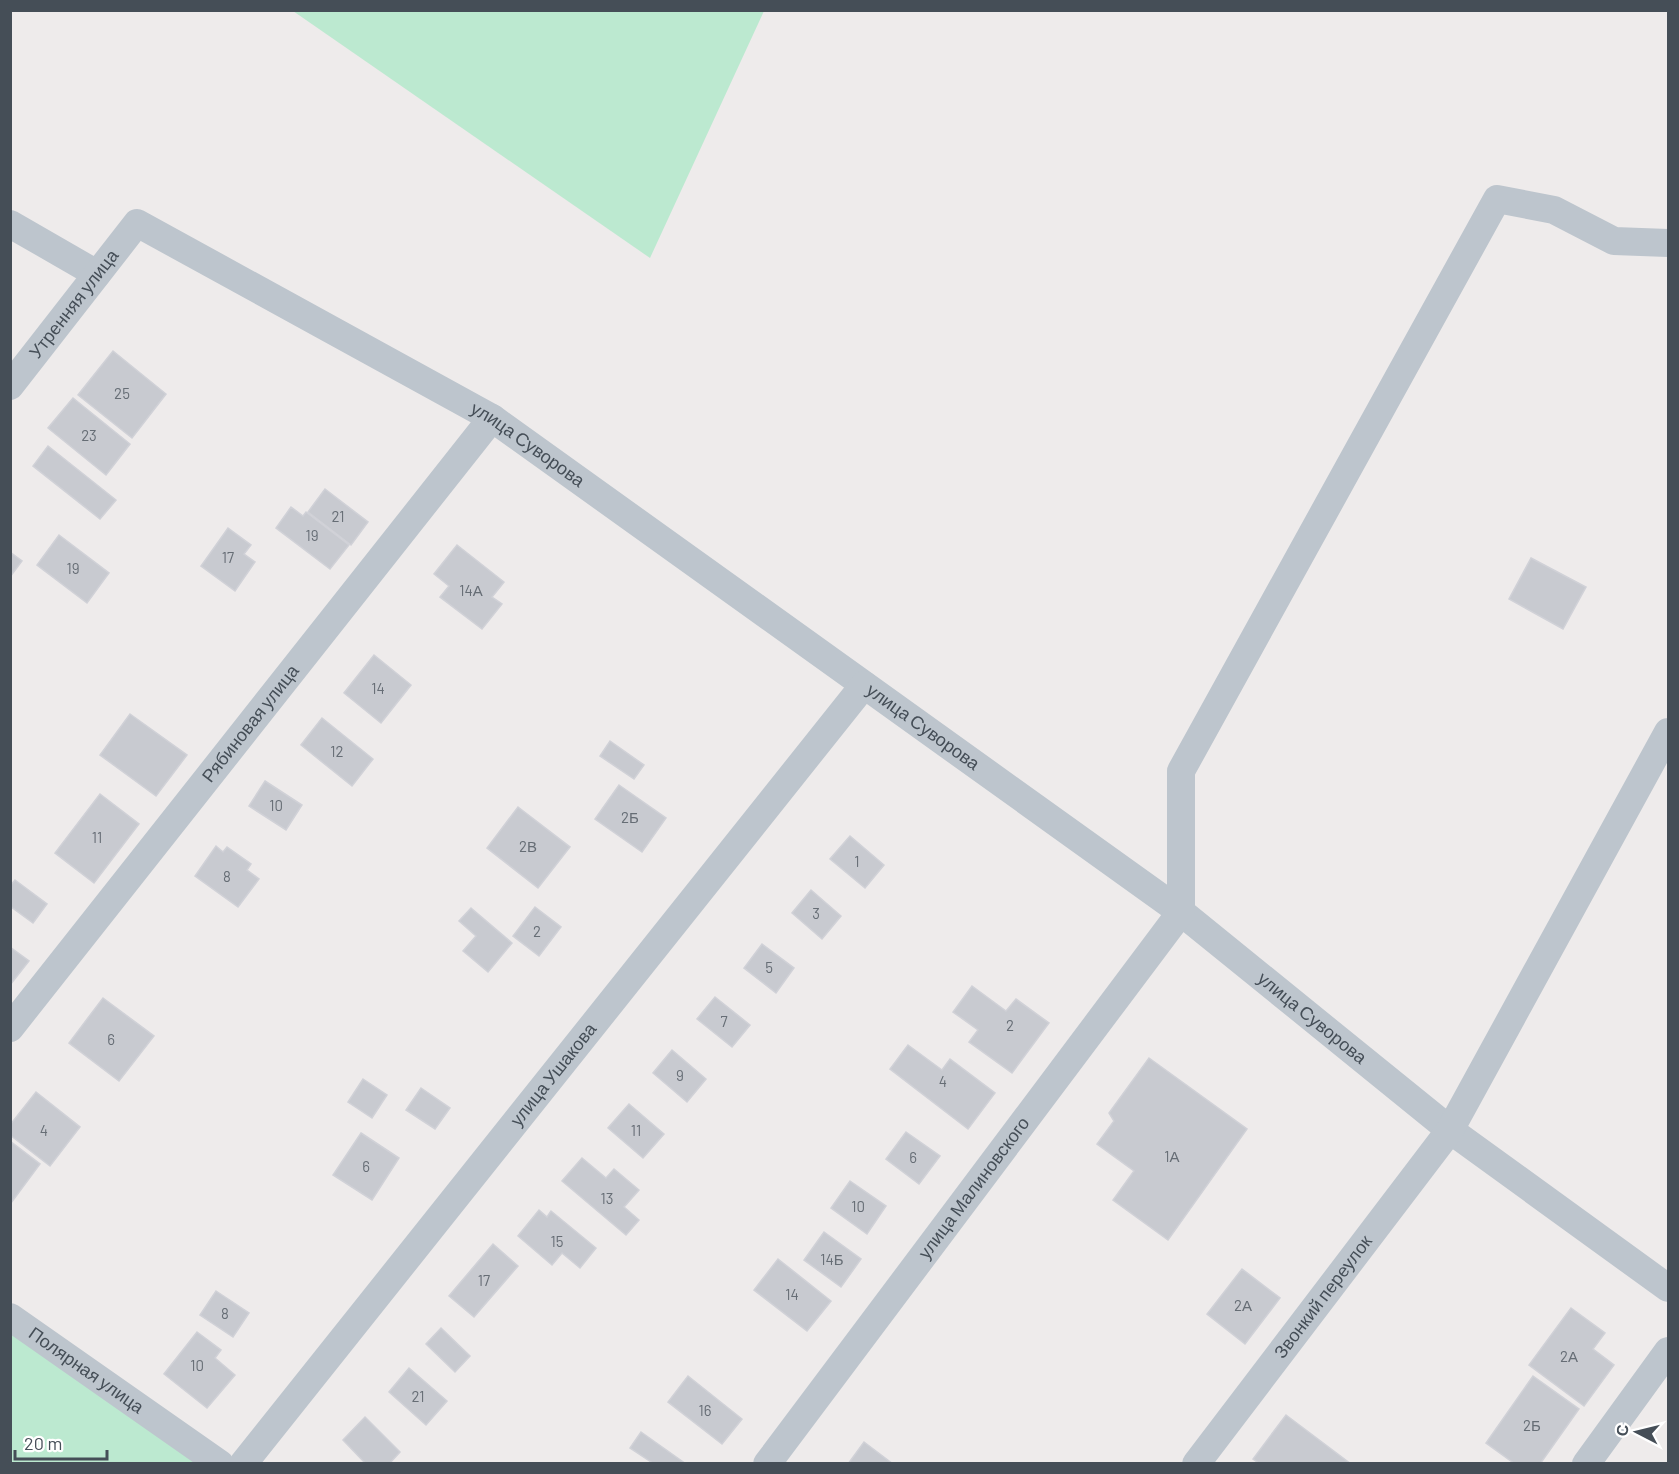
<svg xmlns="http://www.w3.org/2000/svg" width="1679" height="1474" viewBox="0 0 1679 1474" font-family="Barlow,sans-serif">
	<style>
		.green { fill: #bce9d0 }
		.building { fill: #c8cad0; stroke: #d0d1d7; stroke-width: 1.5 }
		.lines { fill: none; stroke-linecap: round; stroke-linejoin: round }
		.street { stroke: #bdc5cd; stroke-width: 28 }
		.labels { text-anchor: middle; stroke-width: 4.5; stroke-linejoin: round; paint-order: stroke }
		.number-label { font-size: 15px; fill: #666d75 }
		.street-label { font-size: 18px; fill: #454e57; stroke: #fff }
	</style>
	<rect width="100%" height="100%" fill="#eeebeb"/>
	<g class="green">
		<polygon points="293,11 764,11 650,258"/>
		<polygon points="11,1318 220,1463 11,1463"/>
	</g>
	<g class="building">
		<polygon points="113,351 166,394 132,438 78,395"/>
		<polygon points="73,398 130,444 106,475 48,428"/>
		<polygon points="48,446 116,500 100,519 33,466"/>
		<polygon points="325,489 368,522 351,545 308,512"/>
		<polygon points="291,507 303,516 306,512 349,545 330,569 276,528"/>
		<polygon points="228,528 251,545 244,554 255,562 235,591 201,566"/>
		<polygon points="59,535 109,573 87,603 37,565"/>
		<polygon points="457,545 504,582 492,597 502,604 482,629 440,597 449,586 434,574"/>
		<polygon points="10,552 22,561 10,577"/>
		<polygon points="1531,558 1586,587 1563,629 1509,599"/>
		<polygon points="374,655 411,685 381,723 344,693"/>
		<polygon points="130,714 187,755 156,796 100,755"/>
		<polygon points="322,718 373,759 352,786 301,745"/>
		<polygon points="610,741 644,765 634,779 600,756"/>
		<polygon points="265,781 302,805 286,830 249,806"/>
		<polygon points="619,785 666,818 642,852 595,819"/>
		<polygon points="100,794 139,824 94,883 55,853"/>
		<polygon points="518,807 570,847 538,888 487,848"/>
		<polygon points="850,836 884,865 865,888 830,859"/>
		<polygon points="216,846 223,852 227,847 251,864 247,870 259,879 238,907 195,876"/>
		<polygon points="15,880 47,904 33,923 10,906 10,886"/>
		<polygon points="811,890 841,916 822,939 792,913"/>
		<polygon points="535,907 561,927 539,956 513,936"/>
		<polygon points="471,908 512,943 488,972 463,951 476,936 459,921"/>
		<polygon points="762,944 794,968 776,993 744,968"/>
		<polygon points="10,947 29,961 10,985"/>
		<polygon points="972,986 1006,1011 1016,999 1049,1023 1012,1073 969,1042 978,1030 953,1012"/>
		<polygon points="715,997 750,1025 732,1047 697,1019"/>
		<polygon points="103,998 154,1036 119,1081 69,1043"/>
		<polygon points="908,1045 942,1070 950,1059 995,1093 968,1129 890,1069"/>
		<polygon points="672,1050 706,1079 687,1102 653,1073"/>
		<polygon points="1149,1058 1247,1129 1168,1240 1113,1200 1134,1171 1097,1144 1114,1121 1109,1113"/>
		<polygon points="363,1079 387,1095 372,1118 348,1102"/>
		<polygon points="421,1088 450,1108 435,1129 406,1110"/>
		<polygon points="36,1092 80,1127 50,1166 10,1135 10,1125"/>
		<polygon points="629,1104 664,1134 643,1158 608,1128"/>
		<polygon points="906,1132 940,1156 919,1184 886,1159"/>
		<polygon points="361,1133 399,1158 372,1200 333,1175"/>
		<polygon points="10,1141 40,1164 11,1203 10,1203"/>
		<polygon points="582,1158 606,1178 614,1169 639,1190 624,1207 639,1220 626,1235 562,1181"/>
		<polygon points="850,1181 886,1206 867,1234 831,1208"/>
		<polygon points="539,1210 547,1217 551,1211 596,1248 580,1268 562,1253 552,1265 518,1236"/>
		<polygon points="824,1232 861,1259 841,1287 804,1260"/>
		<polygon points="493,1244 518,1266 474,1317 449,1296"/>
		<polygon points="778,1259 831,1301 807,1331 754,1290"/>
		<polygon points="1242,1269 1280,1298 1245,1344 1207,1314"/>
		<polygon points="216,1291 249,1313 233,1337 200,1315"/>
		<polygon points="1571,1308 1605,1333 1593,1349 1614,1365 1584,1406 1529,1365"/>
		<polygon points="441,1328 470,1356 455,1372 426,1344"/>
		<polygon points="197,1332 221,1350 215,1358 235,1375 207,1408 164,1374"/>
		<polygon points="409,1368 447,1401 426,1425 389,1392"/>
		<polygon points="688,1376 742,1419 722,1444 668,1402"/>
		<polygon points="1533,1376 1579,1409 1540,1464 1515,1464 1486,1443"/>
		<polygon points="1286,1415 1351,1464 1260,1464 1253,1459"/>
		<polygon points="365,1417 400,1452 389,1464 366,1464 343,1440"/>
		<polygon points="641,1432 686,1464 650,1464 651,1462 630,1448"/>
		<polygon points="864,1442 893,1464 848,1464"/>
	</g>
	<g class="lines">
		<g class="street">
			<polyline points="10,224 97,274"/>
			<path id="s1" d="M10,386L137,223L492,418L1181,912L1450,1130L1668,1288"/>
			<path id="s2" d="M10,1028L492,418"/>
			<path id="s3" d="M10,1317L220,1464"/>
			<path id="s4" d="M243,1464L864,685"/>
			<path id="s5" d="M767,1464L1181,912V771L1497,199L1554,210L1614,241L1668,243"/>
			<path id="s6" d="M1196,1464L1450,1130L1668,732"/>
			<polyline points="1586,1464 1668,1351"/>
		</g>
	</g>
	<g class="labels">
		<g class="number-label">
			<text x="122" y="399">25</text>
			<text x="89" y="441">23</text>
			<text x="338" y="522">21</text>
			<text x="312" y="541">19</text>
			<text x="228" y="563">17</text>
			<text x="73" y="574">19</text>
			<text x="471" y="596">14А</text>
			<text x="378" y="694">14</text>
			<text x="337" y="757">12</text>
			<text x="276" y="811">10</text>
			<text x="630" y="823">2Б</text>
			<text x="97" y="843">11</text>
			<text x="528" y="852">2В</text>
			<text x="857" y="867">1</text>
			<text x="227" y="882">8</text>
			<text x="816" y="919">3</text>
			<text x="537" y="937">2</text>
			<text x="769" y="973">5</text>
			<text x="724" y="1027">7</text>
			<text x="1010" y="1031">2</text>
			<text x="111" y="1045">6</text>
			<text x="680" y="1081">9</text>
			<text x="943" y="1087">4</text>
			<text x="44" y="1136">4</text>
			<text x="636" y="1136">11</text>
			<text x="1172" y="1162">1А</text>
			<text x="913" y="1163">6</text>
			<text x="366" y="1172">6</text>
			<text x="607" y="1204">13</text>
			<text x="858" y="1212">10</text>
			<text x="557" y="1247">15</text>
			<text x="832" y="1265">14Б</text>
			<text x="484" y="1286">17</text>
			<text x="792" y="1300">14</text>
			<text x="1243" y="1311">2А</text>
			<text x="225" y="1319">8</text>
			<text x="1569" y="1362">2А</text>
			<text x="197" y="1371">10</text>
			<text x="418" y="1402">21</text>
			<text x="705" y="1416">16</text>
			<text x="1532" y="1431">2Б</text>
		</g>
		<g class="street-label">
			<text dy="6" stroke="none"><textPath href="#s1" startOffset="104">Утренняя улица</textPath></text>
			<text dy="6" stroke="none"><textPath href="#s1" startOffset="656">улица Суворова</textPath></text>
			<text dy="6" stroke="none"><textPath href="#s2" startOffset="388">Рябиновая улица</textPath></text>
			<text dy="6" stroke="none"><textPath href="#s1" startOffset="1142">улица Суворова</textPath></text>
			<text dy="6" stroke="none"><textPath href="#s1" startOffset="1628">улица Суворова</textPath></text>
			<text dy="6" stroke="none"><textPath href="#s4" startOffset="498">улица Ушакова</textPath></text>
			<text dy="6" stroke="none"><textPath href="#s5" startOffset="345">улица Малиновского</textPath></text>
			<text dy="6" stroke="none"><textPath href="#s6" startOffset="210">Звонкий переулок</textPath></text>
			<text dy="6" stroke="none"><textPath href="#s3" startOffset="93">Полярная улица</textPath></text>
		</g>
	</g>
	<rect width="1679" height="1474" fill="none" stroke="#454e57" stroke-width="24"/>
	<g transform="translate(1637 1432) rotate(277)" stroke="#ffffff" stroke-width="4.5" paint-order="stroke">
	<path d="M0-4.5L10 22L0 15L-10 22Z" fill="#454e57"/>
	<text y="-9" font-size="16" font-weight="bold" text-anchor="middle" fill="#454e57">С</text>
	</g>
	<path d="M15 1450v9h92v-9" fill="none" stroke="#454e57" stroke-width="3"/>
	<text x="24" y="1450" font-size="18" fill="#454e57" stroke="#ffffff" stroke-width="4.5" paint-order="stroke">20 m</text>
</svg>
